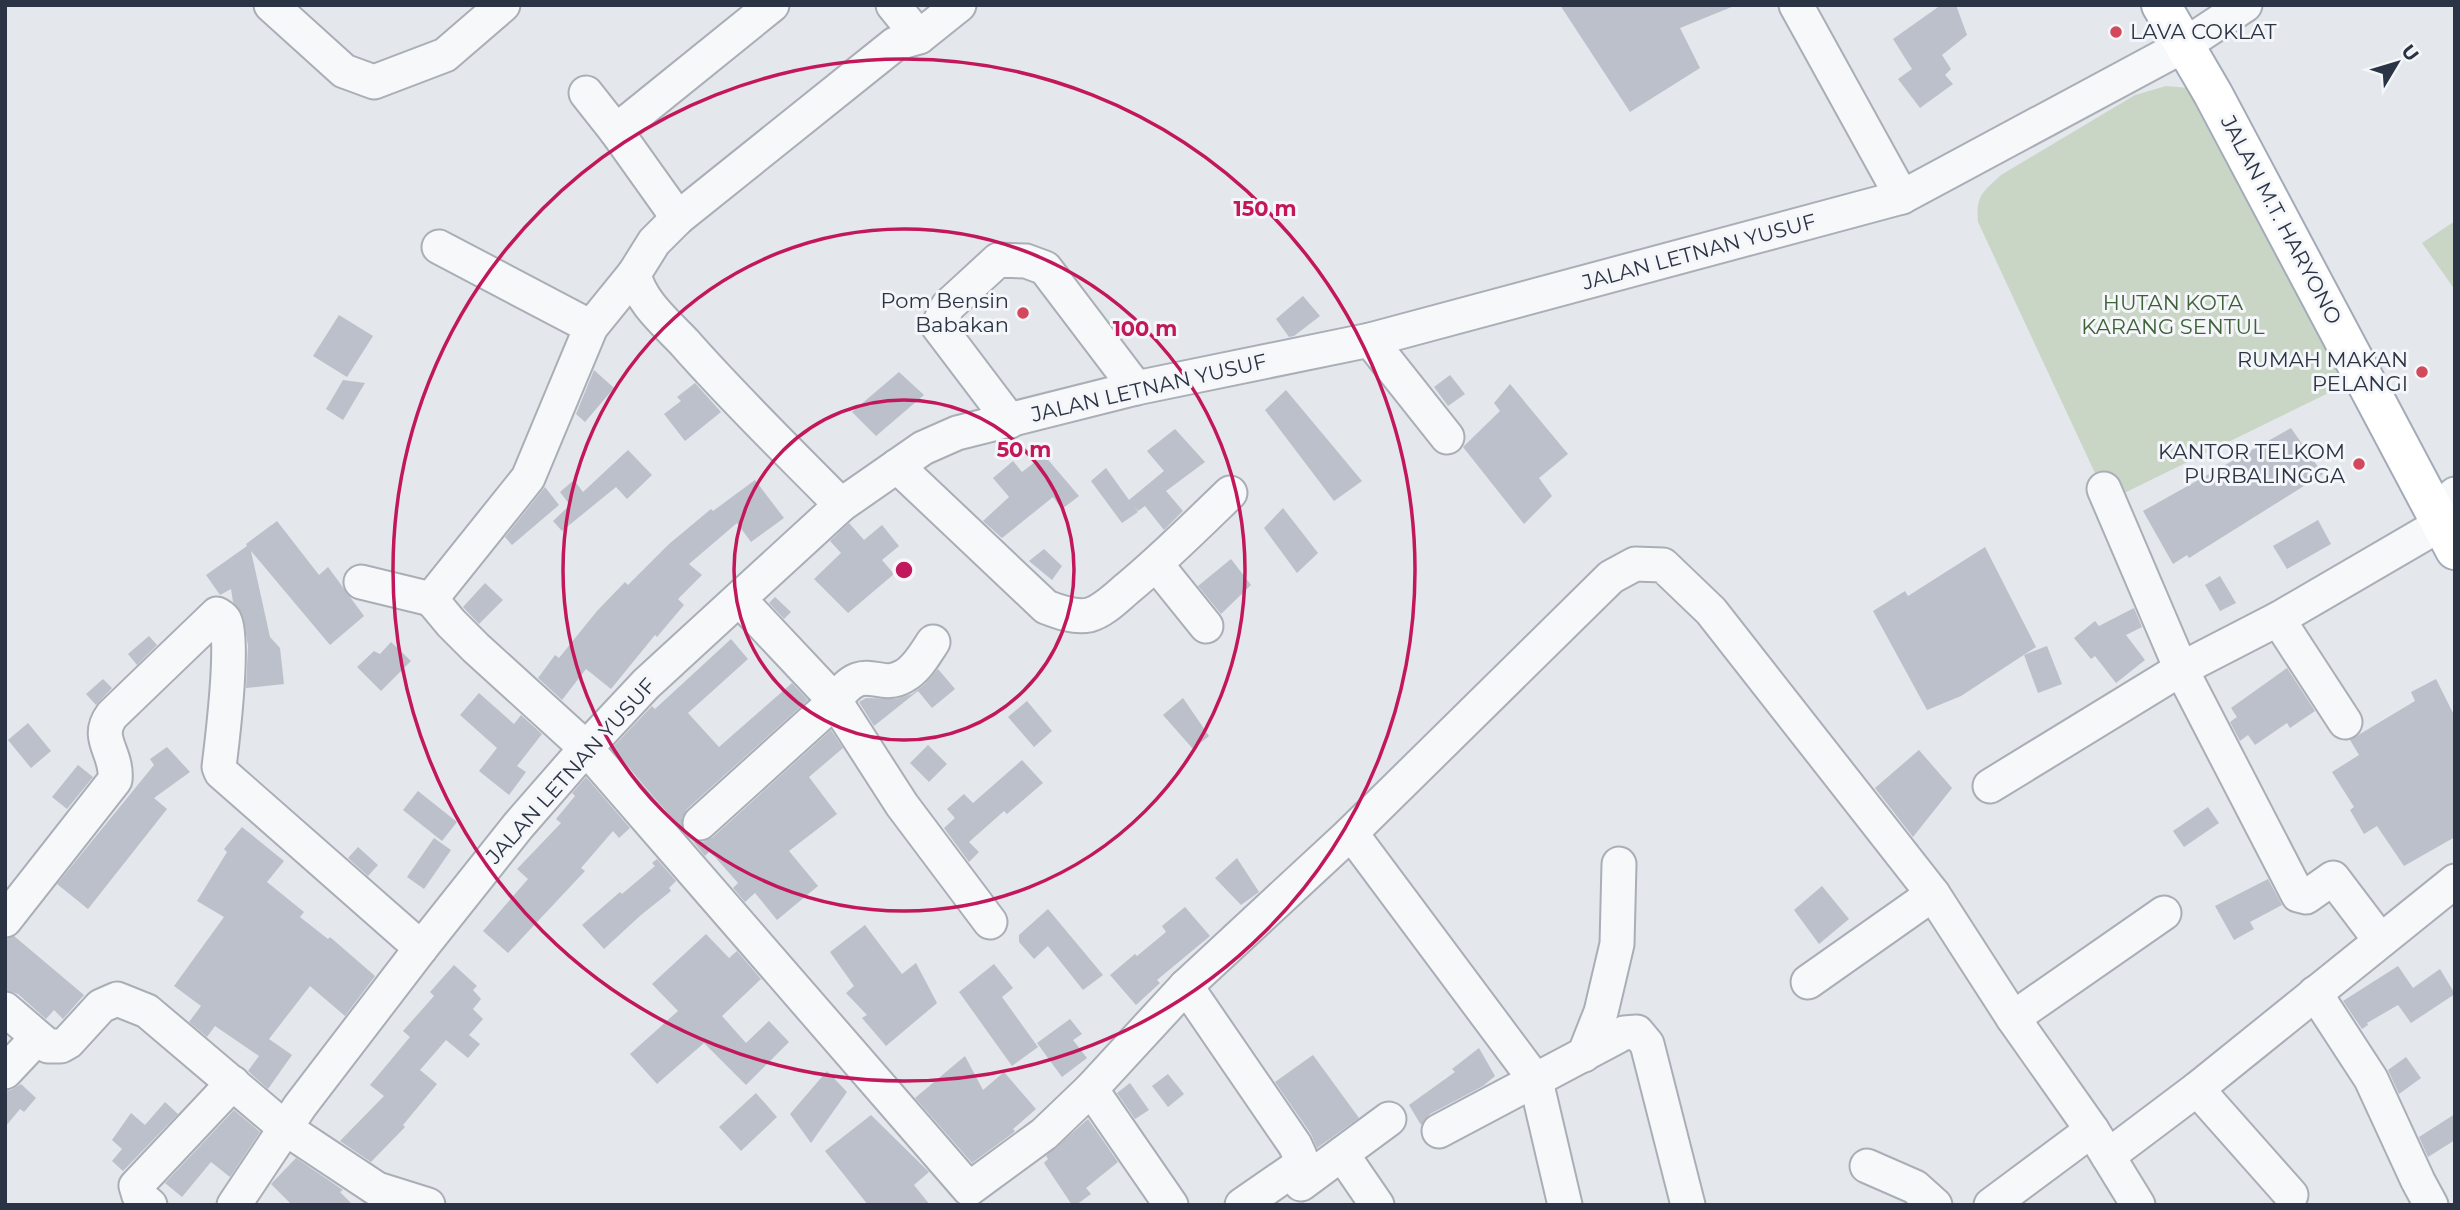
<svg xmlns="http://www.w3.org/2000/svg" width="2460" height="1210" viewBox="0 0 2460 1210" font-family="Montserrat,sans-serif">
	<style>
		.green { fill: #c9d6c5 }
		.building { fill: #bbc0ca }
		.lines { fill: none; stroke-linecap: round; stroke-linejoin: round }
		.minor-casing { stroke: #a9aeb7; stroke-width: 37 }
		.major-casing { stroke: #a3abb8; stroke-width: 42 }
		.minor { stroke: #f7f8fa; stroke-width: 33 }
		.major { stroke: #fff; stroke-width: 38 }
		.ring { fill: none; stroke: #c2185b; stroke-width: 3.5 }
		.poi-dot { fill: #d1495b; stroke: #f4f6f9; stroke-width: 2.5 }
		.labels { text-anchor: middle; stroke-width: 6; stroke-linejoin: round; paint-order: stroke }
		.poi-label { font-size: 21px; fill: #2b3445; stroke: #f4f6f9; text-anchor: end }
		.street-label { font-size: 21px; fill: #2b3445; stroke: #f4f6f9 }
		.park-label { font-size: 21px; fill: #3f6138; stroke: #f4f6f9 }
		.centre { fill: #c2185b; stroke: #f4f6f9; stroke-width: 3.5 }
		.ring-label { font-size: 21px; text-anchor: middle; font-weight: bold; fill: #c2185b; stroke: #f4f6f9; stroke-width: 6; stroke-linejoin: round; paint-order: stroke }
	</style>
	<rect width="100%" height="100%" fill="#e4e7ec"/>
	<g class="green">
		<path d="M2166,86L2190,88L2361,377L2108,501L1978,222C1976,195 1982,193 2001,175L2135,95Z"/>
		<polygon points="2455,221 2455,290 2422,243"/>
	</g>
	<g class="building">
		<polygon points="1560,5 1734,5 1734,6 1680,28 1700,68 1630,112"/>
		<polygon points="1941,5 1956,5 1967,35 1942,55 1951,69 1945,75 1953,84 1920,108 1898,79 1912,69 1893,39"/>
		<polygon points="1303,296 1320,316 1294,336 1289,337 1276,319"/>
		<polygon points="339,315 373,336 347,377 313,356"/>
		<polygon points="594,370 614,388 585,422 576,414"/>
		<polygon points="899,372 924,395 876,436 852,412"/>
		<polygon points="1450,375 1465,394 1448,406 1434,387"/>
		<polygon points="343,380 365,383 343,420 326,409"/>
		<polygon points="695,383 721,412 685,441 664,414 681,401 677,397"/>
		<polygon points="1510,384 1568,454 1539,478 1552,496 1524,524 1463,447 1500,411 1494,403"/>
		<polygon points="1286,390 1362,481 1334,501 1265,410"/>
		<polygon points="2291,428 2323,474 2189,558 2187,555 2173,564 2143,511"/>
		<polygon points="1175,429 1205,462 1166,491 1183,511 1164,530 1145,506 1138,511 1134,506 1138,512 1122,523 1091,481 1106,468 1129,500 1164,471 1147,451"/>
		<polygon points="628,450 652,475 627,499 616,487 562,531 553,521 570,505 560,492 574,480 583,492"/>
		<polygon points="1044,455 1079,496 1062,509 1053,497 1002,538 983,521 1009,497 993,478 1013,461 1022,472"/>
		<polygon points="755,480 784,518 751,542 737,523 689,564 702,575 678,599 684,605 657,637 655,635 611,689 586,669 562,700 538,678 555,655 559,658 597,611 625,582 628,585 669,544 711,509 713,511"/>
		<polygon points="545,487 559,505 512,545 505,537"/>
		<polygon points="1283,508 1318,553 1297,573 1264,528"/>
		<polygon points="2318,520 2331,544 2287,569 2273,546"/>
		<polygon points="277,521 319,575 328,567 364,616 330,645 251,551 270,637 280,648 284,684 246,688 248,646 243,616 233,602 231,589 220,595 206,575 247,546 246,544"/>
		<polygon points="849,523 864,540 882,525 899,546 882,560 894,574 848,613 814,579 841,553 830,541"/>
		<polygon points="1985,547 2036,647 1961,696 1927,710 1873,611 1905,591 1908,596"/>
		<polygon points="1044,549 1062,566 1052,580 1029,561"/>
		<polygon points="1231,559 1251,585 1221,614 1198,586"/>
		<polygon points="2220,576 2236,603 2220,611 2205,585"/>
		<polygon points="485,583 503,600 479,624 463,607"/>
		<polygon points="775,597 791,612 784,619 769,603"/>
		<polygon points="2134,608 2142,627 2126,635 2145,660 2116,683 2095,656 2091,659 2074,638 2095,621 2099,626"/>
		<polygon points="149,636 157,645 137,665 128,654"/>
		<polygon points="731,639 748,659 688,713 719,747 792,683 808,700 687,809 682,818 682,830 612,748 652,706 655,709"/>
		<polygon points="391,642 411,661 381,691 357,667 374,651 380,654"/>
		<polygon points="2047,646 2062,684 2038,693 2024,655"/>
		<polygon points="2287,668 2315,711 2290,728 2287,723 2255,745 2248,735 2240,741 2230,722 2237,717 2231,708"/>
		<polygon points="938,669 955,689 932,708 918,691 874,726 859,702 866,698 896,699 912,694 925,684"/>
		<polygon points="103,679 112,688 96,705 86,694"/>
		<polygon points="2436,679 2455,717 2455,837 2404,866 2377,826 2364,834 2350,810 2354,807 2332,772 2359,755 2350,740 2415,701 2411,692"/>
		<polygon points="479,693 514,724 521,715 542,734 517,766 526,772 509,795 479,771 497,748 460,715"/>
		<polygon points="1183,698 1209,736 1193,749 1163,715"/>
		<polygon points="1027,701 1052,731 1034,747 1008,717"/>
		<polygon points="28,723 51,751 31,768 8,740"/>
		<polygon points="831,730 843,748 809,777 837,814 789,851 818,886 777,920 755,893 745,902 733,888 738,883 715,857 709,852 705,856 691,839 703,842 713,837"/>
		<polygon points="928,745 947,764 929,782 910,763"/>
		<polygon points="167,747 190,772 154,798 167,809 88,909 57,884 154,765 150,759"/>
		<polygon points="1919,750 1952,788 1913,837 1875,788"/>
		<polygon points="1022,760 1043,783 1007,814 1004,811 969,842 979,852 969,862 944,828 955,818 947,809 964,794 973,803"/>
		<polygon points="78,765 93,777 67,809 52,797"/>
		<polygon points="586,777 630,828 619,838 613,831 581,868 585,871 508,953 483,931 528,879 517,869 561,823 556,819 575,796 572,793"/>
		<polygon points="418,791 457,822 442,841 403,810"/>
		<polygon points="2208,807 2219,823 2184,847 2173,831"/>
		<polygon points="242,827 284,861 267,882 304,912 300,917 328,939 330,937 375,976 345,1016 310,986 269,1039 292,1055 268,1089 248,1071 259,1056 215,1026 207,1037 189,1022 201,1006 174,986 224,917 197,901 227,852 224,849"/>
		<polygon points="434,838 451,850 424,889 407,877"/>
		<polygon points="358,847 378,865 368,876 348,858"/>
		<polygon points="1237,858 1259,892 1241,905 1215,878"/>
		<polygon points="657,859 676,881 669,888 671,891 641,915 604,949 582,925 620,892 622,894 655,866 652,863"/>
		<polygon points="2268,879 2282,905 2250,922 2254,929 2234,940 2215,906"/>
		<polygon points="1822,886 1849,919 1819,944 1794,910"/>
		<polygon points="1185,907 1210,936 1157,980 1160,983 1136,1005 1110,975 1135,954 1137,956 1166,932 1162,926"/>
		<polygon points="1048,909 1103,975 1083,990 1048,946 1034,959 1019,942 1019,935"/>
		<polygon points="865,925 902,974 916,963 937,1003 886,1046 862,1018 867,1015 846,993 854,986 830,952"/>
		<polygon points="706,934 729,958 737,951 761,979 722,1016 746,1043 769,1021 789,1042 746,1085 704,1043 657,1084 630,1054 678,1011 652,984"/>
		<polygon points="14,936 84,995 63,1019 54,1010 46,1019 18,994 5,990 5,939"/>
		<polygon points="994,964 1013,988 1002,997 1038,1047 1012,1066 959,992"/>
		<polygon points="454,965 477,986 473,990 481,999 473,1009 483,1019 469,1035 480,1044 468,1058 446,1040 420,1070 437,1084 403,1125 405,1127 371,1162 340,1141 384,1096 370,1085 410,1037 403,1031 434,996 430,992"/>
		<polygon points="2398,966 2413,988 2440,969 2455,994 2411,1023 2398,1005 2367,1023 2368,1025 2362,1029 2343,1001"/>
		<polygon points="1070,1019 1082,1034 1073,1040 1087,1058 1062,1077 1037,1043"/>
		<polygon points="1479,1048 1495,1076 1483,1086 1430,1114 1421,1125 1409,1105 1455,1072 1452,1069"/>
		<polygon points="1313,1055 1359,1118 1317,1148 1311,1134 1275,1082"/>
		<polygon points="965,1056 983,1090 1004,1072 1036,1109 1013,1129 1015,1131 1013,1133 972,1163 915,1098"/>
		<polygon points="2406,1057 2421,1078 2399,1094 2388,1070"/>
		<polygon points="827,1071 847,1092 811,1143 790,1114"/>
		<polygon points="1168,1074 1184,1094 1168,1107 1152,1086"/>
		<polygon points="1130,1083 1149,1110 1135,1119 1117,1093"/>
		<polygon points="21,1084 36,1098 24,1112 20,1109 5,1127 5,1091 11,1090"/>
		<polygon points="756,1093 777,1117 741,1151 719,1127"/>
		<polygon points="165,1102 178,1114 123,1171 112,1161 122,1149 112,1140 131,1113 145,1125"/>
		<polygon points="234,1110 260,1132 230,1177 211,1162 182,1197 165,1183"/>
		<polygon points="2455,1114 2455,1140 2428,1157 2419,1137"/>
		<polygon points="871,1115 929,1172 914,1185 930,1205 868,1205 825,1151"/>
		<polygon points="1088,1119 1118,1162 1086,1188 1091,1194 1076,1205 1072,1205 1044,1163 1048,1159 1046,1156"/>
		<polygon points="296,1158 343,1190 340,1192 353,1205 292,1205 271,1184"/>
	</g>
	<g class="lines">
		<g class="minor-casing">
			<g id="minor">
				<polyline points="271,5 344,71 374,82 445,55 503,5"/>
				<polyline points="893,5 919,37"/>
				<polyline points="1796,5 1902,197"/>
				<polyline points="586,93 616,131"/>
				<polyline points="678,218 616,131 772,5"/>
				<polyline points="439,247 591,327"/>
				<polyline points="1370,340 1447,437"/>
				<polyline points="1010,421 938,326 948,306 998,260 1026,261 1045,268 1136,388"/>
				<path d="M897,466L1046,607C1059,612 1075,618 1089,615C1104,611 1118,596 1129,587C1165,557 1197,525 1230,493"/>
				<polyline points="2104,489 2181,669 2298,895 2306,897 2333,878 2380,940"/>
				<path d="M841,505C788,451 734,399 684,342C665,322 640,301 634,274L654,242L678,218L895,44L919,37L959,5"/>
				<polyline points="2435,511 2455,494"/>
				<polyline points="1156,564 1206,626"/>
				<polyline points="361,582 431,599 528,478 591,327 634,274"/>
				<polyline points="431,599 451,623 476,648 586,748 969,1189 1044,1134 1091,1089 1186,986 1351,833 1611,577 1635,564 1663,565 1711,611 1933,894 2013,1018 2092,1130 2138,1205"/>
				<polyline points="739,599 835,701 902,805 990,922"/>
				<polyline points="2278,619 2345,722"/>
				<polyline points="1990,786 2181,669 2278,619 2441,524"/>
				<path d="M700,823L835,701C864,658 877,692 904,676C917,669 925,654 933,642"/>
				<polyline points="1351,833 1536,1081 1565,1205"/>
				<path d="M5,920L115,780C118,752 94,739 112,715L217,614C220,616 223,617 225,621C235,638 222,743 219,767L221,772L421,948"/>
				<polyline points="1808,982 1933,894"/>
				<polyline points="1186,986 1295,1145 1300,1156 1300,1165 1242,1205"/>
				<polyline points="2315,993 2371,1079 2418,1181 2431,1205"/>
				<polyline points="5,1009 48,1046 61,1046 68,1042 101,1006 117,999 147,1011 285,1128 377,1189 428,1205"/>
				<polyline points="2013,1018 2164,913"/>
				<polyline points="1584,1055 1601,1012 1617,944 1619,864"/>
				<polyline points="5,1072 37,1038"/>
				<polyline points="1091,1089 1171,1205"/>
				<polyline points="2197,1089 2291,1195"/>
				<polyline points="1439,1131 1624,1033 1637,1032 1647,1044 1688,1205"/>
				<polyline points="1342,1154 1377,1205"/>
				<polyline points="2108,1156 2197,1089 2455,881"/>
				<polyline points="1867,1166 1915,1187 1935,1205"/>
				<polyline points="1301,1184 1389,1119"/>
				<polyline points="150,1205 139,1196 136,1186 233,1083"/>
				<polyline points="234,1205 300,1106 421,948 518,826 586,748 646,684 841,505 923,448 957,433 1136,388 1370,340 1902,197 2183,46 2245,5"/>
				<polyline points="1991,1205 2092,1130"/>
			</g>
		</g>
		<g class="major-casing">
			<polyline id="major" points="2161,5 2213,94 2455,550"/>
		</g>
		<use href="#minor" class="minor"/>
		<use href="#major" class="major"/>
	</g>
	<g class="ring">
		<circle cx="904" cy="570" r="170"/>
		<circle cx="904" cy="570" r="341"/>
		<circle cx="904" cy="570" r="511"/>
	</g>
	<g class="poi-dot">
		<circle cx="2116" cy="32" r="7"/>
		<circle cx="1023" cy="313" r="7"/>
		<circle cx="2422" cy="372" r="7"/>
		<circle cx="2359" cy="464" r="7"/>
	</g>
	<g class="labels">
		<g class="poi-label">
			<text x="2130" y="39" text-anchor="start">LAVA COKLAT</text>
			<text x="1009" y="308">Pom Bensin<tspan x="1009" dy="24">Babakan</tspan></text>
			<text x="2408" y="367">RUMAH MAKAN<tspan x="2408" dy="24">PELANGI</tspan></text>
			<text x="2345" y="459">KANTOR TELKOM<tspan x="2345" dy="24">PURBALINGGA</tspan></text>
		</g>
		<g class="street-label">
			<text transform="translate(2281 220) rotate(62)" y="7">JALAN M.T. HARYONO</text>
			<text transform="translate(1699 252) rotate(-15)" y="7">JALAN LETNAN YUSUF</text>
			<text transform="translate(1149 388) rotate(-13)" y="7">JALAN LETNAN YUSUF</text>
			<text transform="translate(571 771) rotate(-48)" y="7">JALAN LETNAN YUSUF</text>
		</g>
		<g class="park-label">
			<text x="2173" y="310">HUTAN KOTA<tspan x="2173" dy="24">KARANG SENTUL</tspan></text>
		</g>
	</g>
	<circle cx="904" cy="570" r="10" class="centre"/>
	<g class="ring-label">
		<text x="1265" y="216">150 m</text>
		<text x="1145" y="336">100 m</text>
		<text x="1024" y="457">50 m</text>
	</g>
	<rect width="2460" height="1210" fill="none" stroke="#2b3445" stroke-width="14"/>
	<g transform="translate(2397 63) rotate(52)" stroke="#f4f6f9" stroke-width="5" paint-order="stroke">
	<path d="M0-5L12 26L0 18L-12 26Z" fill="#2b3445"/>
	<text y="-10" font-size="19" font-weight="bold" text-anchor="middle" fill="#2b3445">U</text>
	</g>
</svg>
